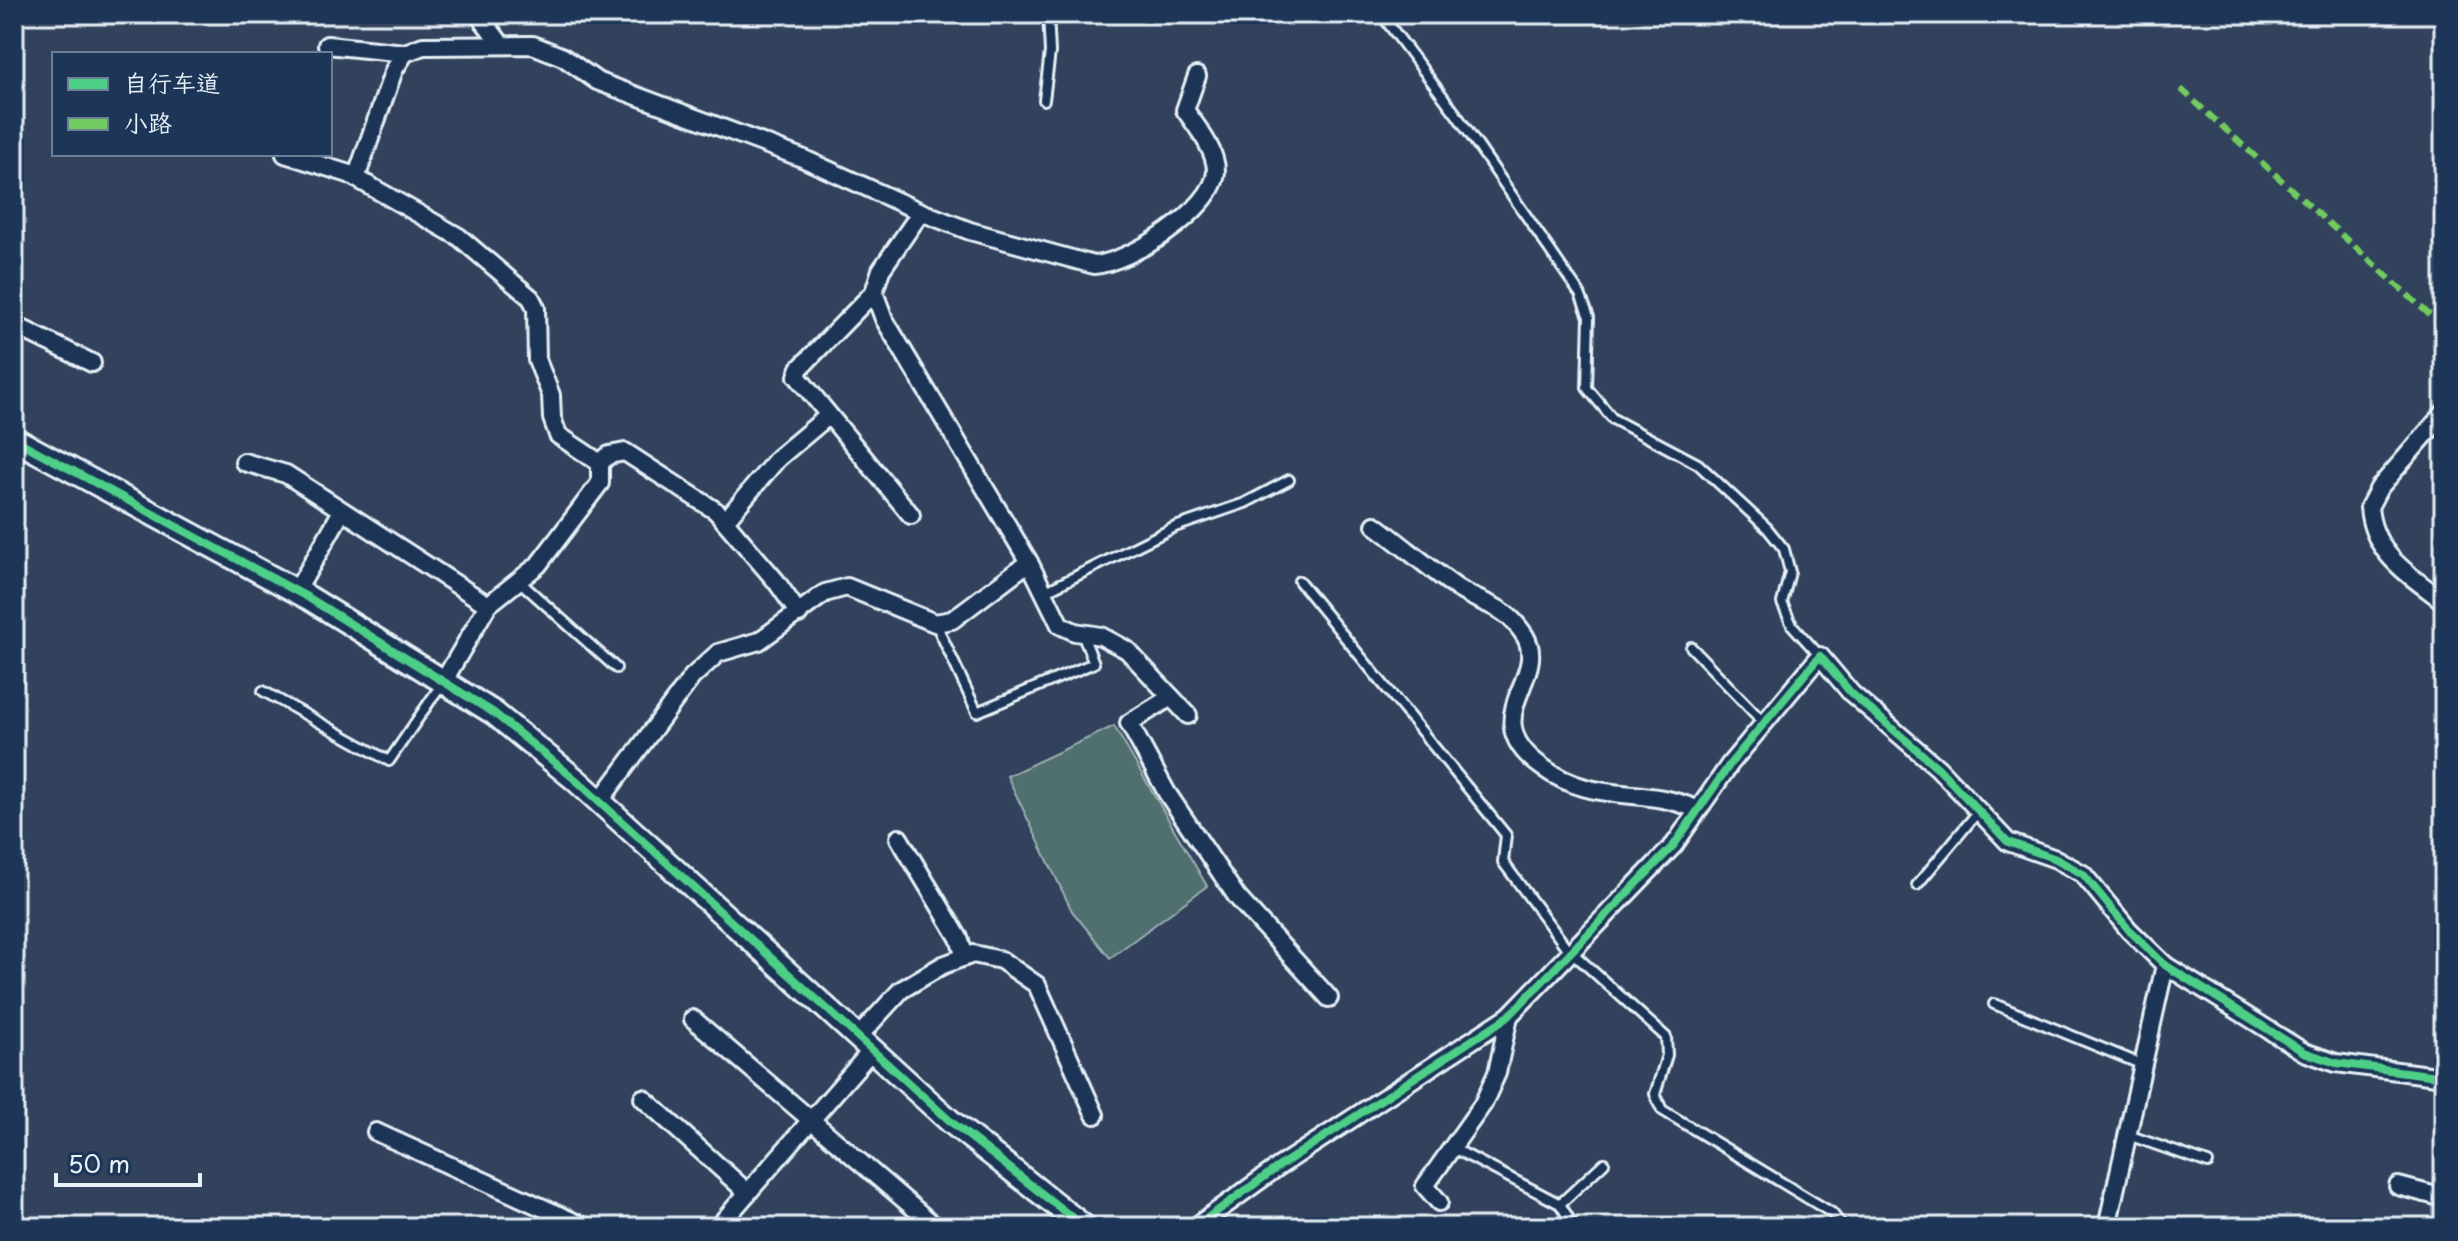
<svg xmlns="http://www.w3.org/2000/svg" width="2458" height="1241" viewBox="0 0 2458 1241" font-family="'Playpen Sans','LXGW WenKai TC',sans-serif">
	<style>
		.green { fill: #506f6e; stroke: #9cb0b3; stroke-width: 2 }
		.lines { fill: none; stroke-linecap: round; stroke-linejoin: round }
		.lane-casing { stroke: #e8f1f8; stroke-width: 14 }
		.street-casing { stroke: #e8f1f8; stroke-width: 22 }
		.secondary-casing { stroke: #e8f1f8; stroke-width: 28 }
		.lane { stroke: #1d3557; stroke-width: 8 }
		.street { stroke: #1d3557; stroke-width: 16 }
		.secondary { stroke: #1d3557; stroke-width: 22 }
		.quiet { stroke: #71cb61; stroke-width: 6; stroke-dasharray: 12 6; stroke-linecap: butt }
		.cycleway-casing { stroke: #1d3557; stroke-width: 13 }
		.cycleway { stroke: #4dcf88; stroke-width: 8 }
	</style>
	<rect width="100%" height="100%" fill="#32425d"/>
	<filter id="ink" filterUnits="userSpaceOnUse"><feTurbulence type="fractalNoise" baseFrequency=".0125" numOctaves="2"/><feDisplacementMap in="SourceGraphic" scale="16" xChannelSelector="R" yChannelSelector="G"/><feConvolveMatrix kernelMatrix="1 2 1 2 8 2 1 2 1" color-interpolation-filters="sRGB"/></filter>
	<g filter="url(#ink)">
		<polygon class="green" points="1114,726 1207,886 1110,958 1072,911 1007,776"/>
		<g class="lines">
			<g class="lane-casing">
				<g id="lane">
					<polyline points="1381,14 1456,114 1580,294 1589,317 1587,388 1613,419 1698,464 1767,528 1784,549 1790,572 1782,603 1792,625 1820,656"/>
					<polyline points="1044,100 1050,52 1048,14"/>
					<polyline points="519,581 616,668"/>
					<polyline points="1299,581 1506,835 1503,862 1566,947 1666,1037 1667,1055 1655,1094 1662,1110 1832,1213 1843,1227"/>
					<polyline points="1044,592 1175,527 1245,503 1289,480"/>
					<polyline points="936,624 977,712 1094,663 1082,633"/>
					<polyline points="1691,647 1764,723"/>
					<polyline points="263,691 389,761 443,682"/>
					<polyline points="1917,885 1978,812"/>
					<polyline points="1994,1004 2143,1065"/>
					<polyline points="2128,1135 2208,1163"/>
					<polyline points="1453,1148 1560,1204 1574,1227"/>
					<polyline points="1560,1204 1604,1163"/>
				</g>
			</g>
			<g class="street-casing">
				<g id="street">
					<polyline points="478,14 501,44"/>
					<polyline points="327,45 405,53"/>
					<polyline points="285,154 349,174 459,237 531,298 536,308 537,360 551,395 552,418 558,435 600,463 600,483 538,565 488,605 443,682"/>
					<path d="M356,178L394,70L405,53L423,46L533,45L563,57L597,81L802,158L921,212L970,231L1094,265C1129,263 1215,209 1216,171C1216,150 1197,127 1185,110L1197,76"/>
					<polyline points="921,212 881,270 874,292 884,319 1029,562 1060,625 1075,632 1101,636 1127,650 1188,715"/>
					<polyline points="874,292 800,368 797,376 911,515"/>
					<polyline points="14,325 92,363"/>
					<path d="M2444,413L2379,488L2369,507C2373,555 2409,574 2444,602"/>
					<polyline points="244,462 286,474 488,605"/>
					<polyline points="600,463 609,455 625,452 716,511 776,581 799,614"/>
					<polyline points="725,521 778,458 828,416"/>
					<path d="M1375,525C1402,545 1429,568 1457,588C1486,607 1504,603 1525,636C1550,678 1473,718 1542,767C1595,806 1644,785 1698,810"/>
					<polyline points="296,592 342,511"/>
					<polyline points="1171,697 1129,723 1167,793 1237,897 1329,998"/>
					<polyline points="600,801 692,677 718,653 759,641 825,593 847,587 935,623 952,620 1029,562"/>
					<polyline points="899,838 959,938 965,957"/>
					<polyline points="693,1019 936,1227"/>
					<polyline points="858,1037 901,990 943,965 973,954 1001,960 1037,985 1095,1115"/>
					<polyline points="643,1098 748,1193"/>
					<polyline points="376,1132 585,1227"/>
					<polyline points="2398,1186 2444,1198"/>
					<polyline points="1439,1202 1425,1186 1483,1104 1497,1073 1509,1016"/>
					<polyline points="718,1227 872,1050"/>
					<polyline points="1195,1227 1278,1167 1509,1016 1674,845 1730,764 1820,656 1851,693 1938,768 2008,842 2056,859 2083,874 2129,930 2165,965 2304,1052 2336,1063 2444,1077"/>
					<polyline points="2107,1227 2165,965"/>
				</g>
			</g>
			<g class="secondary-casing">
				<polyline id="secondary" points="14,439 309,598 494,713 576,780 950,1121 1084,1227"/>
			</g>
			<use href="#lane" class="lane"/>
			<use href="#street" class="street"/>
			<use href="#secondary" class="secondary"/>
			<polyline class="quiet" points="2181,89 2444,328"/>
			<g class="cycleway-casing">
				<g id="cycleway">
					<polyline points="14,439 309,598 494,713 576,780 950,1121 1084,1227"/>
					<polyline points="1195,1227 1278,1167 1509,1016 1674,845 1730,764 1820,656 1851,693 1938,768 2008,842 2056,859 2083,874 2129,930 2165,965 2304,1052 2336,1063 2444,1077"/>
				</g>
			</g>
			<use href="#cycleway" class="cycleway"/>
		</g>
	</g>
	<rect width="2458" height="1241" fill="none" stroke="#1d3557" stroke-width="48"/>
	<rect x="24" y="24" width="2410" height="1193" fill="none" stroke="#e8f1f8" stroke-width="3" filter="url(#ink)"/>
	<rect x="52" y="52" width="280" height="104" fill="#1d3557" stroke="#6e8097" stroke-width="2"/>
	<rect x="68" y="78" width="40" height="12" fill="#4dcf88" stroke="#6e8097" stroke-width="2"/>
	<text x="124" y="92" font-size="24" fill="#e8f1f8">自行车道</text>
	<rect x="68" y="118" width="40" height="12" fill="#71cb61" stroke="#6e8097" stroke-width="2"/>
	<text x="124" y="132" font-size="24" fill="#e8f1f8">小路</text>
	<path d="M56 1173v12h144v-12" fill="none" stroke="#e8f1f8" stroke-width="4"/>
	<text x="68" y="1173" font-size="24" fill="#e8f1f8" stroke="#1d3557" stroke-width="6" paint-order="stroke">50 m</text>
</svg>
